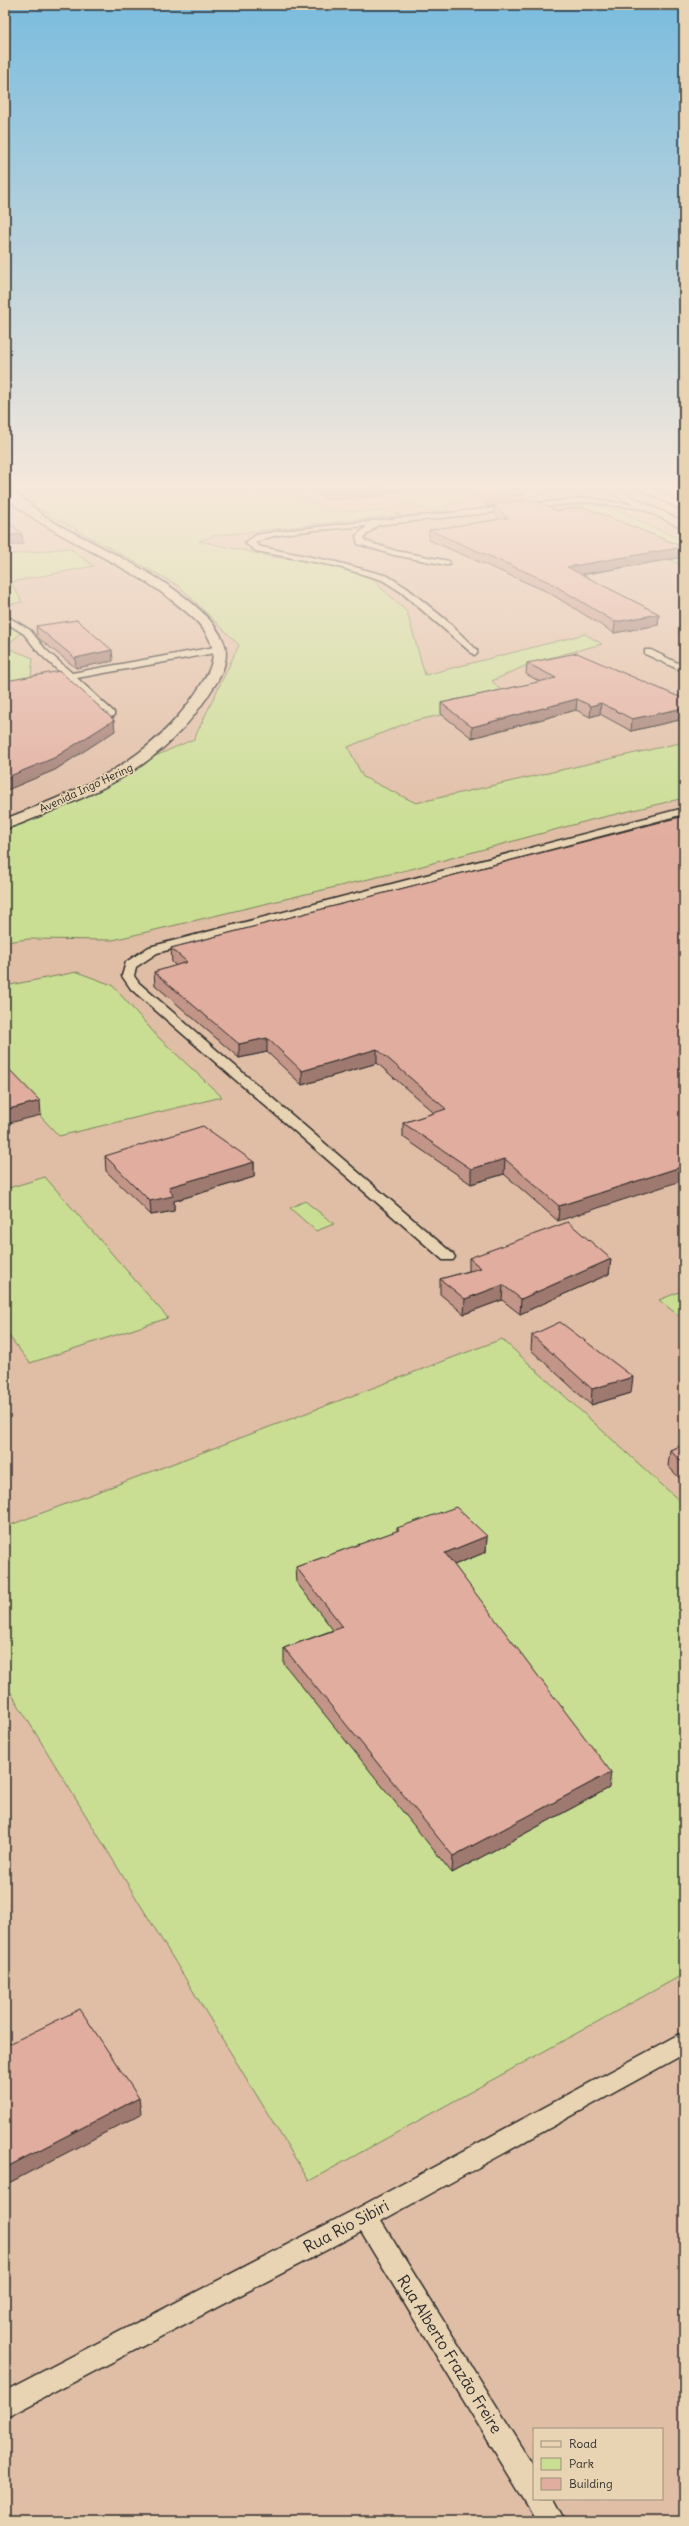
<svg xmlns="http://www.w3.org/2000/svg" width="689" height="2526" viewBox="0 0 689 2526" font-family="Delius,sans-serif">
	<style>
		.built { fill: #e0bda5; fill-rule: evenodd }
		.green { fill: #c9de93; stroke: #7a845f }
		.lines { fill: none; stroke-linecap: round; stroke-linejoin: round }
		.lane-casing { stroke: #2b2b2b; stroke-width: 3 }
		.secondary-casing { stroke: #2b2b2b; stroke-width: 3 }
		.highway-casing { stroke: #2b2b2b; stroke-width: 3 }
		.lane { fill: #e8d4b2; fill-rule: evenodd }
		.secondary { fill: #e8d4b2; fill-rule: evenodd }
		.highway { fill: #fedbac; fill-rule: evenodd }
		.wall { fill: #c29588; stroke: #2b2b2b }
		.shaded-wall { fill: #9e796f; stroke: #2b2b2b }
		.building { fill: #e1ad9e; stroke: #2b2b2b }
		.labels { text-anchor: middle; stroke-width: 3.5; stroke-linejoin: round; paint-order: stroke }
		.far-street-label { font-size: 11px; fill: #2b2b2b; stroke: #e8d4b2 }
		.near-street-label { font-size: 16px; fill: #2b2b2b; stroke: #e8d4b2 }
	</style>
	<rect width="100%" height="100%" fill="#ebccaf"/>
	<filter id="ink" filterUnits="userSpaceOnUse"><feTurbulence type="fractalNoise" baseFrequency=".025" numOctaves="2"/><feDisplacementMap in="SourceGraphic" scale="8" xChannelSelector="R" yChannelSelector="G"/><feConvolveMatrix kernelMatrix="1 2 1 2 8 2 1 2 1" color-interpolation-filters="sRGB"/></filter>
	<g filter="url(#ink)">
		<path class="built" d="M5,485H585L684,527V2521H5ZM534,2429H662V2499H534Z"/>
		<g class="green">
			<polygon points="14,485 279,485 325,511 388,511 400,515 213,536 199,541 273,557 318,561 366,574 407,612 425,675 585,634 602,644 534,662 492,681 509,700 409,722 348,747 363,777 416,803 684,742 684,798 587,821 411,869 113,940 29,939 5,942 5,822 194,739 239,645 179,586 19,498"/>
			<polygon points="433,485 458,485 471,500 445,506 448,510 434,512 403,502 408,496"/>
			<path d="M540,485L570,486L571,492L567,498C553,499 538,510 523,498L545,494L536,487Z"/>
			<polygon points="585,503 622,511 651,527 684,540 684,566 670,560 682,557 567,508"/>
			<polygon points="69,548 94,566 11,582 22,602 5,605 5,555"/>
			<polygon points="5,623 23,631 5,647 33,658 31,677 5,684"/>
			<polygon points="77,972 112,985 157,1036 222,1097 59,1136 5,1078 5,986"/>
			<polygon points="45,1177 168,1318 30,1363 5,1331 5,1189"/>
			<polygon points="305,1201 334,1224 316,1231 290,1208"/>
			<polygon points="684,1290 684,1320 659,1300"/>
			<polygon points="502,1339 684,1505 684,1974 309,2181 5,1683 5,1527"/>
		</g>
		<g class="lines">
			<g class="lane-casing">
				<g id="lane">
					<path d="M587,498L647,507L643,509L587,502L378,525L364,537L365,541L396,551L449,561V565H446L394,555L358,544L356,536L367,526C339,529 277,530 255,543L261,547L336,562L388,576L407,588L446,620L477,650V654L474,655L401,592L382,580L335,566L256,551L245,543L256,535L280,531Z"/>
					<polygon points="5,615 30,630 46,650 72,673 220,646 224,649 220,652 77,678 114,712 114,716 111,717 68,679 5,691 5,685 63,675 40,654 24,634 5,622"/>
					<polygon points="645,650 651,650 684,666 684,672 645,654"/>
					<polygon points="684,808 684,814 157,953 136,967 134,976 139,983 453,1254 455,1257 453,1260 443,1260 131,989 122,976 126,962 149,947"/>
					<polygon points="684,2032 684,2054 381,2221 534,2466 534,2499 554,2499 566,2521 537,2521 361,2232 5,2418 5,2391 356,2209"/>
				</g>
			</g>
			<g class="secondary-casing">
				<g id="secondary">
					<polygon points="594,485 608,485 684,522 684,529"/>
					<path d="M5,488C16,490 34,509 44,516C59,526 76,534 92,542C131,563 204,598 223,640C231,657 221,677 211,691C171,754 123,782 56,809C39,816 22,824 5,829V819C80,790 151,762 197,691C205,679 216,662 212,647C208,628 188,613 174,602C122,560 56,540 5,497Z"/>
				</g>
			</g>
			<g class="highway-casing">
				<polygon id="highway" points="632,485 645,485 684,504 684,511"/>
			</g>
			<use href="#lane" class="lane"/>
			<use href="#secondary" class="secondary"/>
			<use href="#highway" class="highway"/>
		</g>
		<g class="wall">
			<polygon points="309,485 409,485 409,490 385,492 385,496 324,500"/>
			<polygon points="466,485 505,485 523,501 684,547 683,557 582,575 659,614 658,625 614,633 548,592 429,540 429,530 499,519 494,514 494,506 487,507"/>
			<polygon points="680,625 684,625 684,637 679,636"/>
			<polygon points="36,626 112,650 113,661 76,668 37,637"/>
			<polygon points="527,663 684,699 684,719 631,731 600,714 590,717 576,710 472,738 441,714 441,703 540,682 526,674"/>
			<polygon points="684,816 558,1221 504,1174 471,1184 403,1137 403,1123 434,1113 377,1063 302,1085 267,1052 239,1058 155,985 154,972 176,966 172,962 171,948"/>
			<polygon points="105,1156 254,1162 254,1177 174,1201 174,1211 151,1215 106,1171"/>
			<polygon points="469,1258 611,1259 609,1274 520,1314 502,1300 464,1314 440,1294 440,1279 469,1271"/>
			<polygon points="532,1335 631,1393 591,1405 531,1350"/>
			<polygon points="684,1445 684,1483 668,1466 670,1450"/>
			<polygon points="397,1528 487,1536 486,1552 454,1565 609,1788 452,1873 284,1664 284,1648 333,1630 297,1583 296,1567 397,1531"/>
		</g>
		<g class="shaded-wall">
			<polygon points="379,485 409,485 409,490 385,492 385,496 324,500 323,491"/>
			<polygon points="523,494 523,503 494,504 494,506 487,507 488,498"/>
			<polygon points="22,534 23,544 5,546 5,536"/>
			<polygon points="684,547 683,557 566,577 567,567"/>
			<polygon points="659,614 658,625 614,633 615,622"/>
			<polygon points="112,650 113,661 76,668 75,658"/>
			<polygon points="577,699 576,710 472,738 472,727"/>
			<polygon points="601,703 600,714 590,717 591,706"/>
			<polygon points="684,708 684,719 631,731 632,719"/>
			<polygon points="114,720 115,731 55,770 5,791 5,778"/>
			<polygon points="267,1038 267,1052 239,1058 239,1044"/>
			<polygon points="377,1049 377,1063 302,1085 302,1071"/>
			<polygon points="40,1101 41,1115 5,1124 5,1110"/>
			<polygon points="505,1159 504,1174 471,1184 471,1169"/>
			<polygon points="254,1162 254,1177 174,1201 174,1211 151,1215 150,1201 169,1187"/>
			<polygon points="684,1166 684,1180 558,1221 559,1206"/>
			<polygon points="611,1259 609,1274 520,1314 521,1299"/>
			<polygon points="503,1285 502,1300 464,1314 465,1299"/>
			<polygon points="633,1377 631,1393 591,1405 592,1389"/>
			<polygon points="487,1536 486,1552 444,1569 445,1553"/>
			<polygon points="611,1772 609,1788 452,1873 453,1856"/>
			<polygon points="139,2098 141,2114 5,2185 5,2168"/>
		</g>
		<g class="building">
			<polygon points="318,485 382,485 385,487 323,491"/>
			<polygon points="475,485 505,485 523,494 488,498"/>
			<polygon points="535,500 557,511 583,507 684,547 567,567 659,614 615,622 549,582 429,530 508,518 494,504"/>
			<polygon points="5,518 22,534 5,536"/>
			<polygon points="77,620 112,650 75,658 36,626"/>
			<polygon points="577,653 684,699 684,708 632,719 601,703 591,706 577,699 472,727 441,703 556,678 527,663"/>
			<polygon points="60,671 114,720 54,758 5,778 5,688 7,687 6,681"/>
			<polygon points="684,816 684,1166 559,1206 505,1159 471,1169 403,1123 446,1109 377,1049 302,1071 267,1038 239,1044 154,972 187,962 171,948"/>
			<polygon points="5,1065 40,1101 5,1110"/>
			<polygon points="203,1126 254,1162 169,1187 173,1196 150,1201 105,1156"/>
			<polygon points="568,1222 611,1259 521,1299 503,1285 465,1299 440,1279 481,1268 469,1258"/>
			<polygon points="560,1322 633,1377 592,1389 532,1335"/>
			<polygon points="684,1445 684,1465 670,1450"/>
			<polygon points="456,1507 487,1536 445,1553 611,1772 453,1856 284,1648 343,1627 296,1567 399,1530 397,1528"/>
			<polygon points="80,2009 139,2098 5,2168 5,2046"/>
		</g>
	</g>
	<linearGradient id="sky" x2="0" y2="1"><stop stop-color="#7bbcde"/><stop offset="0.58" stop-color="#f6e8db"/><stop offset="1" stop-color="#f6e8db" stop-opacity="0"/></linearGradient>
	<rect width="689" height="839" fill="url(#sky)"/>
	<g class="labels">
		<g class="far-street-label">
			<text transform="translate(86 788) rotate(-25)" y="4">Avenida Ingo Hering</text>
		</g>
		<g class="near-street-label">
			<text transform="translate(346 2226) rotate(-28)" y="6">Rua Rio Sibiri</text>
			<text transform="translate(450 2354) rotate(58)" y="6">Rua Alberto Frazão Freire</text>
		</g>
	</g>
	<rect width="689" height="2526" fill="none" stroke="#e8d4b2" stroke-width="20"/>
	<rect x="10" y="10" width="669" height="2506" fill="none" stroke="#2b2b2b" stroke-width="1.5" filter="url(#ink)"/>
	<rect x="533" y="2428" width="130" height="72" fill="#e8d4b2" stroke="#9c907c"/>
	<rect x="541" y="2441" width="20" height="6" fill="#e8d4b2" stroke="#9c907c"/>
	<text x="569" y="2448" font-size="12" fill="#2b2b2b">Road</text>
	<rect x="541" y="2458" width="20" height="12" fill="#c9de93" stroke="#9c907c"/>
	<text x="569" y="2468" font-size="12" fill="#2b2b2b">Park</text>
	<rect x="541" y="2478" width="20" height="12" fill="#e1ad9e" stroke="#9c907c"/>
	<text x="569" y="2488" font-size="12" fill="#2b2b2b">Building</text>
</svg>
